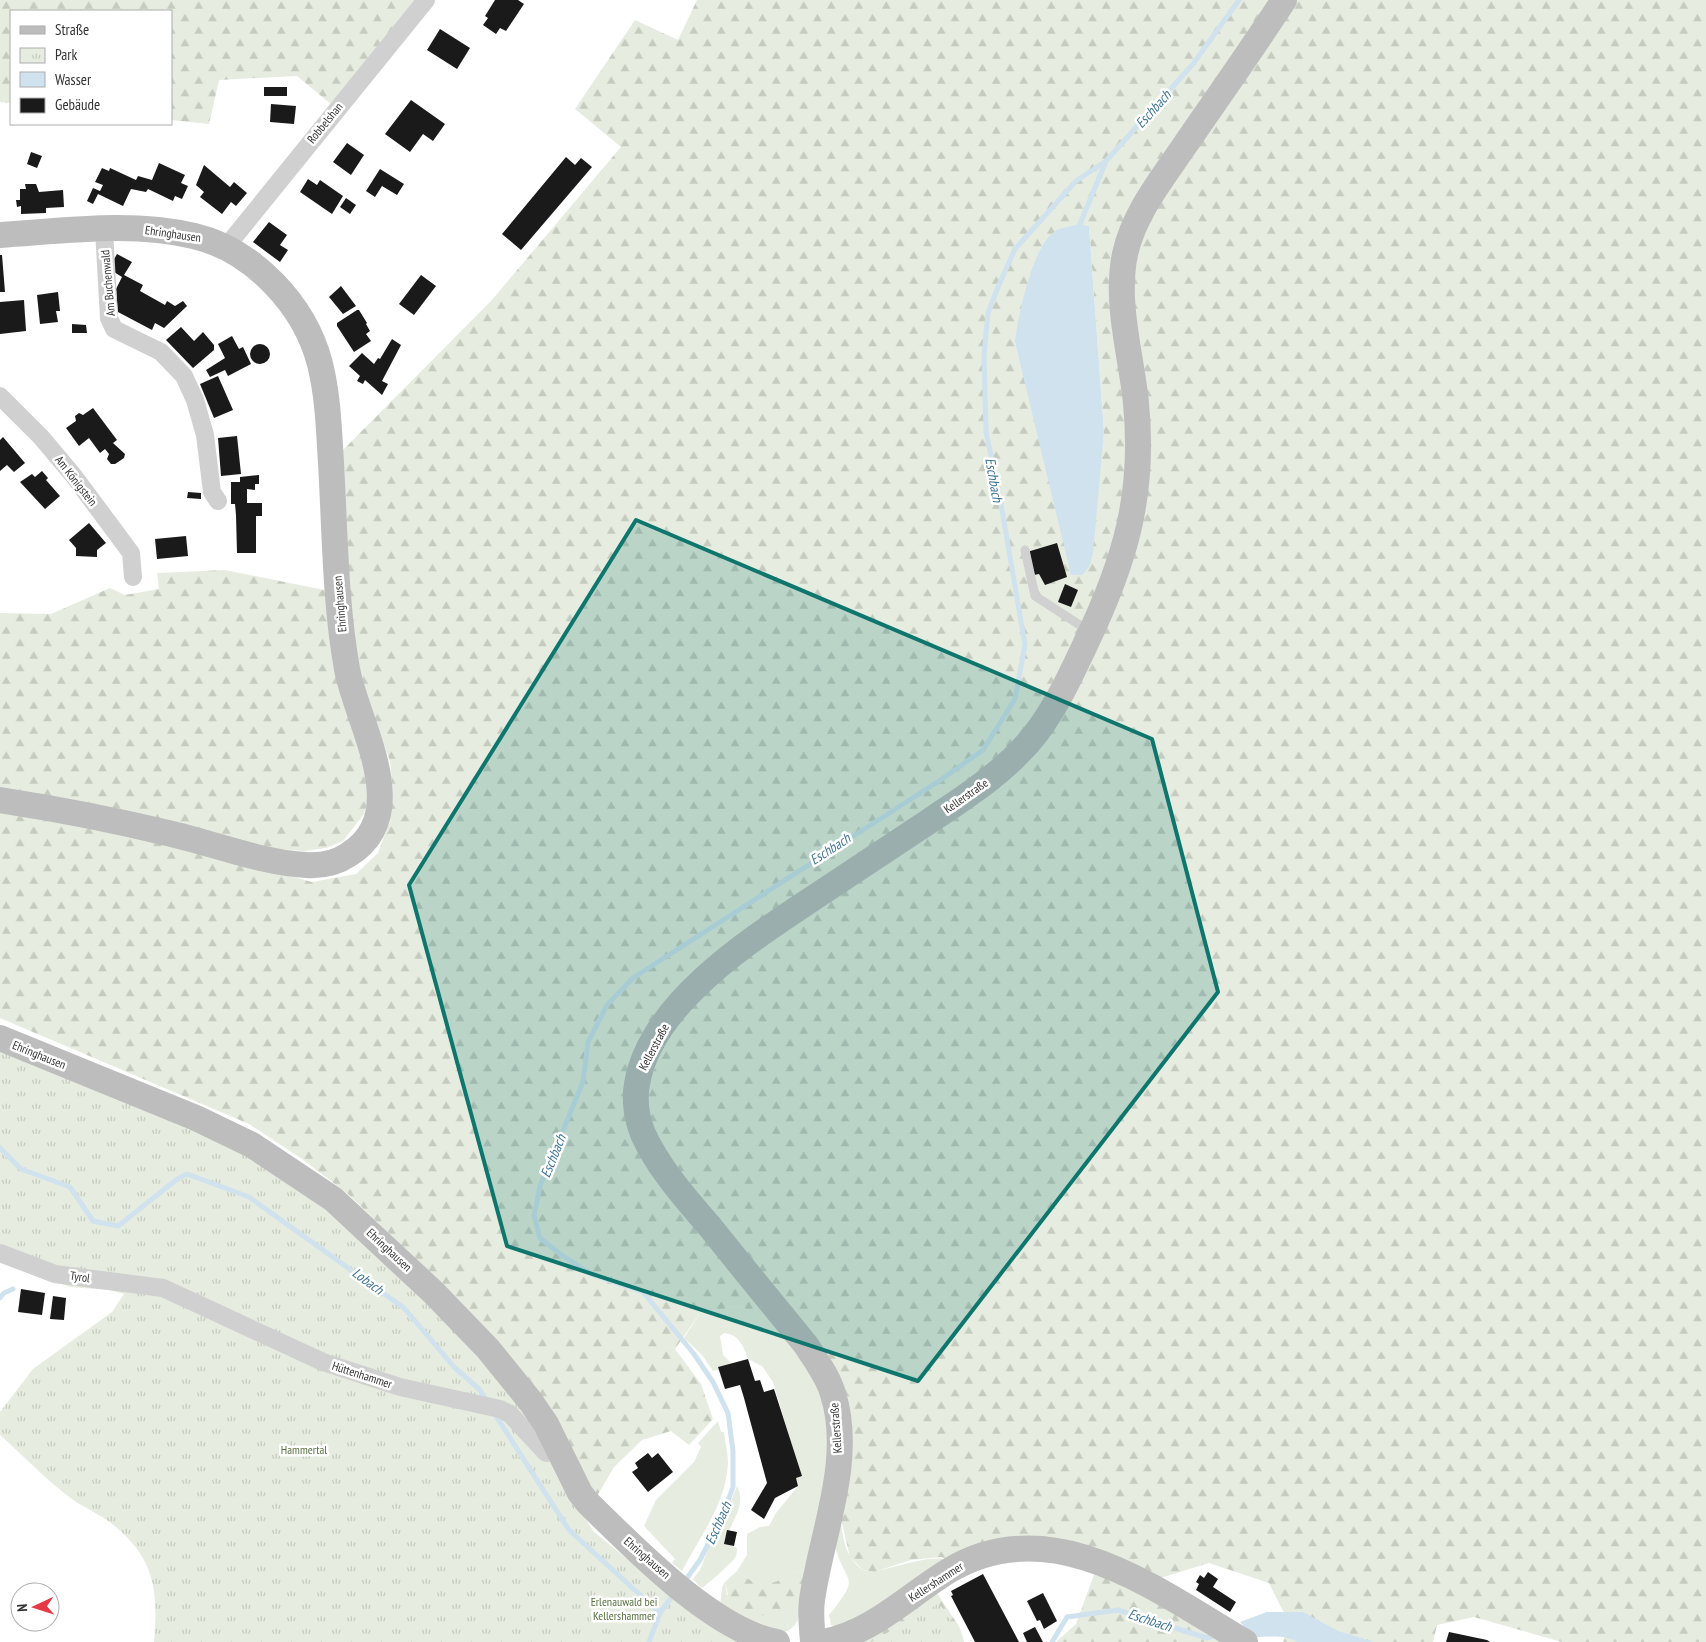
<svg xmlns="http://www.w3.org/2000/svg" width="1706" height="1642" viewBox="0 0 1706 1642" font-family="'PT Sans Narrow',sans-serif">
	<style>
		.grass { fill: #e6ecdf }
		.forest { fill: url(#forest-firs); fill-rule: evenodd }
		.park { fill: url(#park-tufts) }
		.water { fill: #cfe2ee }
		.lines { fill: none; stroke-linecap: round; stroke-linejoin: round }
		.stream { stroke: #cfe2ee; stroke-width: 5 }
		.building { fill: #1a1a1a }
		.service { stroke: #d0d0d0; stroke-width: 9 }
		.minor { stroke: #d0d0d0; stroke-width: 18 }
		.secondary { stroke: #bdbdbd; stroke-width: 26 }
		.marked { fill: #0f766e; fill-opacity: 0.2; stroke: #0f766e; stroke-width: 4; stroke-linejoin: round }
		.labels { text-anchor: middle; stroke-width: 5; stroke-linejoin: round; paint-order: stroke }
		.street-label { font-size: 12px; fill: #333; stroke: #fff }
		.park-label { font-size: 12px; fill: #56703f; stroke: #fff }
		.water-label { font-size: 14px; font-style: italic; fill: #3f7597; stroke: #fff }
	</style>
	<defs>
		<pattern id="forest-firs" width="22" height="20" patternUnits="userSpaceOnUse" patternTransform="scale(1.25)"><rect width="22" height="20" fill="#e6ecdf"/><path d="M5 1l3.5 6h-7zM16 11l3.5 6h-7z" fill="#c6cbc0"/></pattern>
		<pattern id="park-tufts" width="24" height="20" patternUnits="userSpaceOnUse" patternTransform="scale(1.25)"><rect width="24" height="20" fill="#e6ecdf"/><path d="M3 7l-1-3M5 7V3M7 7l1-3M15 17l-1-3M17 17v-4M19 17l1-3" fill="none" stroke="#c6cbc0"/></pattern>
	</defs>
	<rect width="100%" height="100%" fill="#fff"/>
	<g class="grass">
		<path d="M765,1305L816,1373L831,1438L808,1576L804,1569C775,1582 765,1594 737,1571L747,1555V1534L760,1527L769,1526L776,1513L798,1486L796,1478L801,1476L773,1382L762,1366L748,1359C743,1346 740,1335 724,1333L720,1336L723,1355L731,1363L719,1367V1370L713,1371L702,1355L684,1338L700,1313L740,1306L757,1313Z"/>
		<path d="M718,1421L721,1432H724C725,1442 728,1453 728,1463C726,1504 700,1536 682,1571L672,1563L675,1559L644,1526L656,1500L694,1462L701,1447L698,1443Z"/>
		<path d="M737,1486C748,1507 728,1524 725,1543L737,1548C737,1551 737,1556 734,1559C730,1564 705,1587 701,1588L693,1579L700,1570L709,1547L718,1534Z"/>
		<path d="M839,1511C842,1525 842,1543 850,1556C852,1560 859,1568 863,1570C878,1577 923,1552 950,1560L898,1597L838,1627L831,1625L829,1615C863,1573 845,1586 835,1546C832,1536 837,1521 839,1511Z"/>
		<path d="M725,1582L727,1595L803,1598C799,1615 800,1629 780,1633L720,1607L722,1587Z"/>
	</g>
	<g class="forest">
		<polygon points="0,0 419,0 332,105 297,76 219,80 209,124 171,120 171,11 11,11 11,103 0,102"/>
		<path d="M697,0H1272L1135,202L1128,474L1110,563L1042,708L1008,751L707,965L628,1100L765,1305L757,1314L740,1306L700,1313L675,1349L701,1384L713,1419L689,1445L671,1431L642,1440L614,1467L596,1498L398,1242L348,1194L302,1159L249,1124L0,1018V810L139,835L312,882L356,874L378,853L390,821L393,793L390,761L366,696L352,639L342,451L491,301L621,147L575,109L635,20L678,40ZM1080,224L1089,226L1104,432L1098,486L1030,402L1015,342Z"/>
		<polygon points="1294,0 1706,0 1706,1642 1562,1642 1474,1617 1437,1625 1433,1642 1283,1642 1289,1623 1269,1583 1209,1563 1157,1579 1103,1553 950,1560 941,1557 911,1560 874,1572 863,1570 850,1557 839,1511 844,1405 666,1161 643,1103 666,1035 719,978 1005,776 1133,549 1130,293 1145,220"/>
		<polygon points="225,570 329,591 363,752 369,796 364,814 343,841 326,848 304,851 280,849 0,789 0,613 51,614 110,588 125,595 159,589 157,573"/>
		<path d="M804,1569L808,1576C807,1582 807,1594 802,1599C784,1622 754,1617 731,1607L725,1582L737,1571C765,1594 775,1581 804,1569Z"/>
		<polygon points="1095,1572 1148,1597 1228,1642 1056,1642 1076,1624"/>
		<polygon points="935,1590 960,1628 964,1642 858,1642"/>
	</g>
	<g class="park">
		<path d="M0,1047L214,1136L306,1192L441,1316L520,1405L593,1531L671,1595L739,1642H154C158,1594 156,1561 117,1528C104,1516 86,1509 72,1499C46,1480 24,1456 0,1435V1412L33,1369L112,1312L124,1294L110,1290L70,1287L0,1261Z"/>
		<path d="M938,1604C950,1614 956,1626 959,1642H871Z"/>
	</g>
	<g class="water">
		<path d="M1080,224L1089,226L1104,432L1093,553L1089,567L1082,575H1071L1015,342C1018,317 1033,242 1057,230C1064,227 1073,226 1080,224Z"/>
		<path d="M1267,1612H1303L1338,1631L1374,1642H1297C1286,1634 1267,1637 1254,1637L1240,1622Z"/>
	</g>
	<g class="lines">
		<g class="stream">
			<polyline points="1080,224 1106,161"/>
			<polyline points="0,1148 21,1169 70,1187 93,1221 118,1226 176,1180 187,1174 249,1197 404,1308 454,1367 479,1389 487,1401"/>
			<polyline points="0,1298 4,1293 13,1289"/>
			<polyline points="494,1413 569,1530 660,1613"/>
			<polyline points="684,1582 700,1560 722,1517 733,1487 733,1451 728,1413 713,1382 694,1354 643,1292 591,1274 560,1254 540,1238 534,1216 540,1186 583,1082 588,1042 607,1005 633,978 939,781 983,750 1015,699 1025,645 1000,498 986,432 984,355 988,313 998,287 1015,249 1076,181 1106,161 1193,64 1239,0"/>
			<polyline points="649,1642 660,1613 674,1594"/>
			<polyline points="1052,1642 1067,1617 1118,1610 1207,1638 1217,1635"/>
		</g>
	</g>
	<g class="building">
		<polygon points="495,0 518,0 524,4 506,31 500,28 496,34 483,25 488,18 485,16"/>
		<polygon points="440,29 470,48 457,69 427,50"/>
		<rect x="264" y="87" width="23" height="9"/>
		<polygon points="411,100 445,124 433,141 423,134 410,152 385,134"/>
		<polygon points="271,104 296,106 294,124 270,122"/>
		<polygon points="347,143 364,155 351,175 333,162"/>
		<polygon points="31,152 42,156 37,168 27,164"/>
		<polygon points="566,157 575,165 581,158 592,167 521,250 502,234"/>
		<polygon points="159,163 185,175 181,183 188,186 182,199 175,196 173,201 148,189 146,192 131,189 123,206 98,194 93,204 87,201 93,188 100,191 103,185 95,182 102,168 109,171 110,168 136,180 138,176 152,180"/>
		<polygon points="204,165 230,187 234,182 247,193 236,206 231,202 222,214 200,197 204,192 196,185"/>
		<polygon points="380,169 404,184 397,195 382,186 375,197 366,191"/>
		<polygon points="308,179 317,185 320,180 343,196 332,214 300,192"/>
		<polygon points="25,184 36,184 39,192 63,190 64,207 46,208 46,213 21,214 21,206 17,207 16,200 20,200 20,189 26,189"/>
		<polygon points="346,198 356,205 350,214 340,207"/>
		<polygon points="269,222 287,235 280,245 288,250 280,262 253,242"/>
		<polygon points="117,254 132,262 124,275 143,285 140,291 165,305 167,301 175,306 183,301 187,306 164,328 155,323 152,330 118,312 116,289 122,277 114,272 113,261"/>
		<polygon points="0,255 2,255 5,292 0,292"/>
		<polygon points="421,275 436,286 414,315 399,304"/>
		<polygon points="341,286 356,306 343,314 329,297"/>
		<polygon points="58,292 60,311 56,311 58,322 40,324 37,295"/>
		<polygon points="24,300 26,331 0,334 0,302"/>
		<polygon points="357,310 359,310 367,323 366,324 370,331 366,334 371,341 354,352 337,326 337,323"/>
		<polygon points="72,324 86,325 87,333 72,333"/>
		<polygon points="181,327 194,341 203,332 214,345 214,350 193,368 166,340"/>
		<polygon points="232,336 239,349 243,347 251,364 228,376 225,370 210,377 206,370 225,358 218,344"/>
		<polygon points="392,339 401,345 382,381 388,384 382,395 365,380 363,384 357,381 360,376 349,366 362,353 374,364 378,358 380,359"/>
		<circle cx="260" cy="354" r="10"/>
		<polygon points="218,376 233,410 214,418 200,384"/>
		<polygon points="93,408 117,440 113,443 125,454 124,458 115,464 111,464 107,459 109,454 105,449 100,453 89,438 79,446 66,428 76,421 75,416 79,413 83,415"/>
		<polygon points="237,436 241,474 221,476 218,438"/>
		<polygon points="3,437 25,463 14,472 7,465 0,471 0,440"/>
		<polygon points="42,471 48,478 46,480 60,496 45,509 20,482 32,474 35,477"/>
		<polygon points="259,475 259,484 255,484 255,490 247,489 247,503 262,503 262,516 256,516 256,553 237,553 236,515 235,504 231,504 231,482 240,482 240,477"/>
		<polygon points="188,492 201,493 201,499 187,498"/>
		<polygon points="89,523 106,543 97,550 97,557 76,556 76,548 69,540"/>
		<polygon points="186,536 188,556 157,559 155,539"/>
		<polygon points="1057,543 1067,577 1045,585 1039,574 1034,575 1027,552"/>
		<polygon points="1065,584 1078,590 1071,607 1058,602"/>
		<polygon points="21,1289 45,1293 42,1315 18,1312"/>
		<polygon points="53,1296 66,1298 64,1320 50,1319"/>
		<polygon points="748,1359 755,1381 760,1380 764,1392 774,1389 802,1476 796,1478 798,1486 775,1498 764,1519 751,1510 767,1483 744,1398 740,1385 725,1389 718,1367"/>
		<polygon points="648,1453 652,1458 658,1453 673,1472 648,1492 632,1472 638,1468 635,1463"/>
		<polygon points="727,1530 737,1532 734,1546 724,1544"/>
		<polygon points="1208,1572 1218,1579 1213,1587 1236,1602 1230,1612 1196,1590 1199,1584 1196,1582 1200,1575 1204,1578"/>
		<polygon points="983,1574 1019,1642 975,1642 951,1596 953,1595 951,1591"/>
		<polygon points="1043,1593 1057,1621 1044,1629 1040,1620 1037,1621 1027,1601"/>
		<polygon points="1035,1627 1043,1642 1027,1642 1023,1633"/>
		<polygon points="1449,1632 1487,1640 1490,1642 1446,1642"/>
	</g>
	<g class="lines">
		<polyline class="service" points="1025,550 1035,596 1089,631"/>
		<g class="minor">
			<polyline points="104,230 109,318 114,329 161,352 184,376 195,400 205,435 212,492 218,501"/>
			<polyline points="226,247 426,0"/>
			<polyline points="0,396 41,437 73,475 131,553 133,577"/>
			<polyline points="0,1253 55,1274 163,1288 323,1362 400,1387 500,1409 510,1414 546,1453 557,1450"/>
		</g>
		<g class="secondary">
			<path d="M0,235C63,231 132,221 194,236C253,250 305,305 320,364C328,396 329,430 331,463C335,532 335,602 347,669C357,724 415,814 348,855C336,863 321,866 306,865C263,863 215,844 172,834C115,820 58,809 0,800"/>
			<path d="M0,1038L196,1118L252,1145L333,1199L434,1293L488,1349L531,1402L546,1424L580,1493L588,1503C634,1548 714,1631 777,1642"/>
			<path d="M813,1642C812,1628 810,1614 812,1600C821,1535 854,1460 833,1394C828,1376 816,1361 806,1345C774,1306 742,1267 711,1228C686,1199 659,1169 643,1134C637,1119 634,1100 637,1084C651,1000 758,935 824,891C859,868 893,845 928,822C967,796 1008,770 1037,732C1057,705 1071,675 1085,645C1125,562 1145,495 1136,403C1131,354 1115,303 1125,254C1134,213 1162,179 1185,145C1218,97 1252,49 1284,0"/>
			<path d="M823,1642C874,1632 907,1596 950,1570C1053,1509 1158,1591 1245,1642"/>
		</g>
	</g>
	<path class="marked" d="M636,520L1152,739L1218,992L918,1381L507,1246L409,885Z"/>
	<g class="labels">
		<g class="street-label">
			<text transform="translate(325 123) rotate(-51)" y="4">Robbelshan</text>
			<text transform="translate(173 234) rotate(8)" y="4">Ehringhausen</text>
			<text transform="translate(108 283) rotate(-95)" y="4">Am Buchenwald</text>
			<text transform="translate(76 481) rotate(52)" y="4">Am Königstein</text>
			<text transform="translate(340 604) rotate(-95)" y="4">Ehringhausen</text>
			<text transform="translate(966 796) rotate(-35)" y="4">Kellerstraße</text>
			<text transform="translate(654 1047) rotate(-62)" y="4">Kellerstraße</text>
			<text transform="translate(39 1055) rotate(22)" y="4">Ehringhausen</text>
			<text transform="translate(389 1250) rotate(43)" y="4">Ehringhausen</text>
			<text transform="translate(80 1277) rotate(8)" y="4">Tyrol</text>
			<text transform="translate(362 1375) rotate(18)" y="4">Hüttenhammer</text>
			<text transform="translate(836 1428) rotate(-94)" y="4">Kellerstraße</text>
			<text transform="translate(647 1558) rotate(41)" y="4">Ehringhausen</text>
			<text transform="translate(936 1582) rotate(-33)" y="4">Kellershammer</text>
		</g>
		<g class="park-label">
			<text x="304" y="1454">Hammertal</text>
			<text x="624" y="1606">Erlenauwald bei<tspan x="624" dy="14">Kellershammer</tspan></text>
		</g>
		<g class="water-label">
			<text transform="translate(1153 109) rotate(-48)" y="5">Eschbach</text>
			<text transform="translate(994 480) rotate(80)" y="5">Eschbach</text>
			<text transform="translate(830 849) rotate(-33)" y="5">Eschbach</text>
			<text transform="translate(553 1156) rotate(-68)" y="5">Eschbach</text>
			<text transform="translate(368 1281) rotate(36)" y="5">Lobach</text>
			<text transform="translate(718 1523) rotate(-66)" y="5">Eschbach</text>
			<text transform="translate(1150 1620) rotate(18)" y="5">Eschbach</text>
		</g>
	</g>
	<rect x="10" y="10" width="162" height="115" fill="#ffffff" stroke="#adadad"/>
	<rect x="20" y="26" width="25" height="8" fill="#bdbdbd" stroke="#adadad"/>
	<text x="55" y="35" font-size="15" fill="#333333">Straße</text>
	<rect x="20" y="48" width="25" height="15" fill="url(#park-tufts)" stroke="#adadad"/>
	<text x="55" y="60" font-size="15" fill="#333333">Park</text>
	<rect x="20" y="72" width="25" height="15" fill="#cfe2ee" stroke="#adadad"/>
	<text x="55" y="85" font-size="15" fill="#333333">Wasser</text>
	<rect x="20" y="98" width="25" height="15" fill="#1a1a1a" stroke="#adadad"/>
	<text x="55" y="110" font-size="15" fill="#333333">Gebäude</text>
	<g transform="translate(35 1607) rotate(266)"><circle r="24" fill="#ffffff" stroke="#adadad"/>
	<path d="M0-4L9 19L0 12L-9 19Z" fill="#e63946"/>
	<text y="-8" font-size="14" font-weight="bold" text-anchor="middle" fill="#333333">N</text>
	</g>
</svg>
